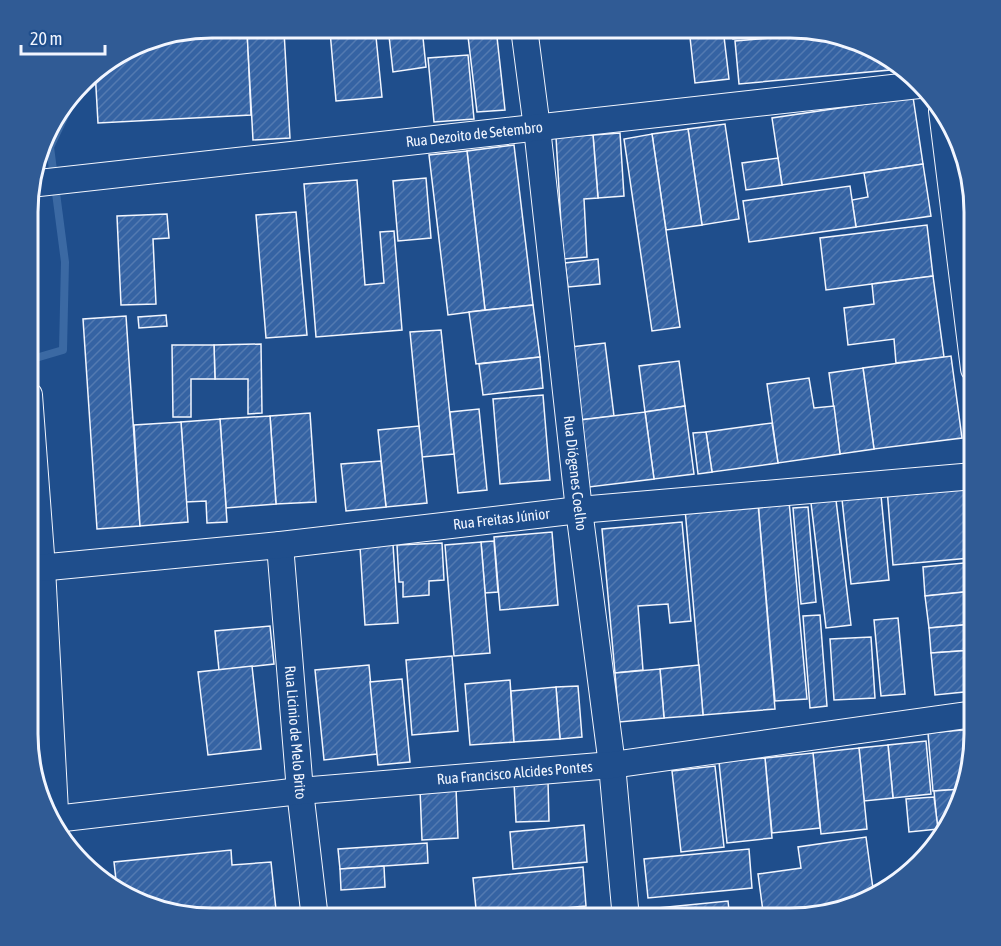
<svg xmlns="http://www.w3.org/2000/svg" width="1001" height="946" viewBox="0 0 1001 946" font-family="'Asap Condensed',sans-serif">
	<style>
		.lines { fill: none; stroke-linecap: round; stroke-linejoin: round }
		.stream { stroke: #3b69a3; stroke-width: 8 }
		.building { fill: url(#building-hatch); stroke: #f2f6ff; stroke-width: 1.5 }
		.street-casing { stroke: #f2f6ff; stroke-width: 28 }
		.street { stroke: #1f4e8c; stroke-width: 26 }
		.labels { text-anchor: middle; stroke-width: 4.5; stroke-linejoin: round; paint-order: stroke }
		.street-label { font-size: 15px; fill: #f2f6ff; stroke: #1f4e8c }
		.rim { fill: none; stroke: #f2f6ff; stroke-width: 3 }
	</style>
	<defs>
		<pattern id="building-hatch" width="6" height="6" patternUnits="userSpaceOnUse" patternTransform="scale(1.5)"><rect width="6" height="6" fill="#3563a3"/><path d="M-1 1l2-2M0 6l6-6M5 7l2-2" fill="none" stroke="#537ab1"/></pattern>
	</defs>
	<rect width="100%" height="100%" fill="#1f4e8c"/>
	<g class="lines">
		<polyline class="stream" points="29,360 63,350 65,262 50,147 78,88"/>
	</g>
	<g class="building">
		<polygon points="212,27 247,27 251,115 98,123 95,70 152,37"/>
		<polygon points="375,27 382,97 336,101 330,31"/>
		<polygon points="388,27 422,28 426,67 393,72"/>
		<polygon points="467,28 496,28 505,110 477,112"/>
		<polygon points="689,28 723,28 729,79 695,83"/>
		<polygon points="732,28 766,28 766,36 733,39"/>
		<polygon points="780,28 813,29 820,31 781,36"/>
		<polygon points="284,31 290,138 253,140 247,32"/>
		<polygon points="826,33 881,52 889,58 890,70 739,84 735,41"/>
		<polygon points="468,55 474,119 434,122 428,58"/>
		<polygon points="913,97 923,164 782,185 772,118"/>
		<polygon points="725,124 739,219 702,225 688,129"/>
		<polygon points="688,129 702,225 666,230 652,134"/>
		<polygon points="620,133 624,196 598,198 593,135"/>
		<polygon points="652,134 680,327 652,331 624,139"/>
		<polygon points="593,135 598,198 584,199 587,257 563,259 556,137"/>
		<polygon points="514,145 533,305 485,310 467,151"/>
		<polygon points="467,151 485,310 448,315 429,155"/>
		<polygon points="778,158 782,185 746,190 742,163"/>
		<polygon points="923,164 931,216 856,227 852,200 868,197 864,173"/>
		<polygon points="426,178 431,238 398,241 393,181"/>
		<polygon points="357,180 365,285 384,283 380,232 394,231 402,330 316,337 304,184"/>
		<polygon points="850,186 856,227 749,242 743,201"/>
		<polygon points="296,212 307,335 266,338 256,215"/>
		<polygon points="167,214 169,238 153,239 156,304 121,305 117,216"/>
		<polygon points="927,225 933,276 826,290 820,238"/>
		<polygon points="598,259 600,284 568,287 565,263"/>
		<polygon points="933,276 944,357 896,363 894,339 848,345 844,308 874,304 872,284"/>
		<polygon points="533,305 540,357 476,364 469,312"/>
		<polygon points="166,315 167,326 139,328 138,317"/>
		<polygon points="126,316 140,526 97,529 83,319"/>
		<polygon points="441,330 454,454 422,457 410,332"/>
		<polygon points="605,343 614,416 580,420 571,347"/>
		<polygon points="261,344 262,413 248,414 248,379 215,379 214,345"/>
		<polygon points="172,345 214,345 215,379 191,379 191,417 173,417"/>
		<polygon points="951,356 962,438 874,449 863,368"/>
		<polygon points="540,357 543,388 483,395 479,364"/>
		<polygon points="679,361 685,406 645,412 639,366"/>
		<polygon points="863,368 874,449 840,454 829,373"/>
		<polygon points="809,378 814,408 834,406 840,454 778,463 767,384"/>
		<polygon points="543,395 550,480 500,484 493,399"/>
		<polygon points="685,406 694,474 654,479 645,412"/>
		<polygon points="479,409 487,490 458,493 450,412"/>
		<polygon points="645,412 654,479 589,487 580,420"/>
		<polygon points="310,413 316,502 276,504 270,416"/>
		<polygon points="270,416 276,504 226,508 220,419"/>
		<polygon points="220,419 227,522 207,523 206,501 186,502 181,422"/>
		<polygon points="181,422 188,522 140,526 134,425"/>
		<polygon points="772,423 778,463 712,472 706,432"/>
		<polygon points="419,426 427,503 386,507 378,430"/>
		<polygon points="706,432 712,472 698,474 693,433"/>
		<polygon points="381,461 386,507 346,511 341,464"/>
		<polygon points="963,481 970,558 893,565 887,488"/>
		<polygon points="881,495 889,580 851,584 842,499"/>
		<polygon points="836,500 851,625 826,628 811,503"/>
		<polygon points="789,501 807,699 775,701 758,503"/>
		<polygon points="758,503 775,709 703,715 685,509"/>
		<polygon points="808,507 816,602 801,604 793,508"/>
		<polygon points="682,522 691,621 670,623 668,604 638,606 643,670 615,673 602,529"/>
		<polygon points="552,532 558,605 500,610 494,537"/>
		<polygon points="494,541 498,592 485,593 481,542"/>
		<polygon points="481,542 490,653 454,656 445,545"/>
		<polygon points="442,543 444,580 429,581 429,595 403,597 403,582 399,582 397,545"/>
		<polygon points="393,544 398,623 365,625 360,547"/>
		<polygon points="974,562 974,591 925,596 923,567"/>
		<polygon points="974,591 974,624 929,628 925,596"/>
		<polygon points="820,615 827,706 810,708 803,616"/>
		<polygon points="898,618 905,694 881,696 874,620"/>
		<polygon points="974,624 974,650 931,653 929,628"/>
		<polygon points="270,626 274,664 219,670 215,631"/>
		<polygon points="871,637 875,698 834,700 830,639"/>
		<polygon points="974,650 974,691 935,695 931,653"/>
		<polygon points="452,656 458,731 412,735 406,660"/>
		<polygon points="369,665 377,754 324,760 315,670"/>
		<polygon points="699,665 703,715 664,718 660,669"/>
		<polygon points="252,666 261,749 208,755 198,672"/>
		<polygon points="660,669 664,718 619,722 615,673"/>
		<polygon points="402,679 410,762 378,765 370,682"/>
		<polygon points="510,680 514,742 470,745 465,684"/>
		<polygon points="578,686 582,737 560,739 556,687"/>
		<polygon points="556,687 560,739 514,742 511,691"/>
		<polygon points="974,729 974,746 962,789 933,791 928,733"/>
		<polygon points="926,741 931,794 893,798 888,745"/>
		<polygon points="888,745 893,798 864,801 859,748"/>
		<polygon points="859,748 867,829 821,834 813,753"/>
		<polygon points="813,753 820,828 772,833 765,758"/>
		<polygon points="765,758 772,838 727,843 719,762"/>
		<polygon points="715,766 724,847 681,852 672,771"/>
		<polygon points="548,781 549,821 516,822 514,782"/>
		<polygon points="456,788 458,838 422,840 420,789"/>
		<polygon points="962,789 955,816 941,833 938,834 934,791"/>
		<polygon points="934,797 938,829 909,832 906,799"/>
		<polygon points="584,825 587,862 513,869 510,832"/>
		<polygon points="866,837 874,896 849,909 801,919 764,919 758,874 801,868 798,847"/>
		<polygon points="427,843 428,863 340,869 338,849"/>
		<polygon points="749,849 752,888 648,898 644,859"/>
		<polygon points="231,850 232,865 271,862 277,919 200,919 130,900 117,889 114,862"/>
		<polygon points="384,866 385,887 341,890 340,869"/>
		<polygon points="583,867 586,906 554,909 555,919 477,919 473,878"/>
		<polygon points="728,901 730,919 649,919 648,909"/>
	</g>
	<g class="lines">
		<g class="street-casing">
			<g id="street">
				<path id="s1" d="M524,28L537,128L579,510L612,765L626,919"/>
				<polyline points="942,111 974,369"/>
				<path id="s2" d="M30,184L919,85"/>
				<polyline points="29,395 42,568 56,830"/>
				<path id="s3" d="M280,545L300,791L315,919"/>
				<path id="s4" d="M28,569L280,545L579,510L974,476"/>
				<path id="s5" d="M55,819L300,791L612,765L974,714"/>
			</g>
		</g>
		<use href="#street" class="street"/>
	</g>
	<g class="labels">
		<g class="street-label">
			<text dy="5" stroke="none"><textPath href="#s2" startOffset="447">Rua Dezoito de Setembro</textPath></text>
			<text dy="5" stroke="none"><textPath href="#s1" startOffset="448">Rua Diógenes Coelho</textPath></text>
			<text dy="5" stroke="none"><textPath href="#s4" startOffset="476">Rua Freitas Júnior</textPath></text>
			<text dy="5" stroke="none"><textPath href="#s3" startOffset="188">Rua Licinio de Melo Brito</textPath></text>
			<text dy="5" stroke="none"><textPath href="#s5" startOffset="462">Rua Francisco Alcides Pontes</textPath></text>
		</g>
	</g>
	<path d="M0 0H1001V946H0ZM212 38H790A174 174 0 0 1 964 212V734A174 174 0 0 1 790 908H212A174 174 0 0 1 38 734V212A174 174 0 0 1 212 38Z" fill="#305b95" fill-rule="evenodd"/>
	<path class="rim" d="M212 38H790A174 174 0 0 1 964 212V734A174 174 0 0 1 790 908H212A174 174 0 0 1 38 734V212A174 174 0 0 1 212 38Z"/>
	<path d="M21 45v9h84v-9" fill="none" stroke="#f2f6ff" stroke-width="3"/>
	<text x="30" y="45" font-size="18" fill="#f2f6ff" stroke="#1f4e8c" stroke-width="4.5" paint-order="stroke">20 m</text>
</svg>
